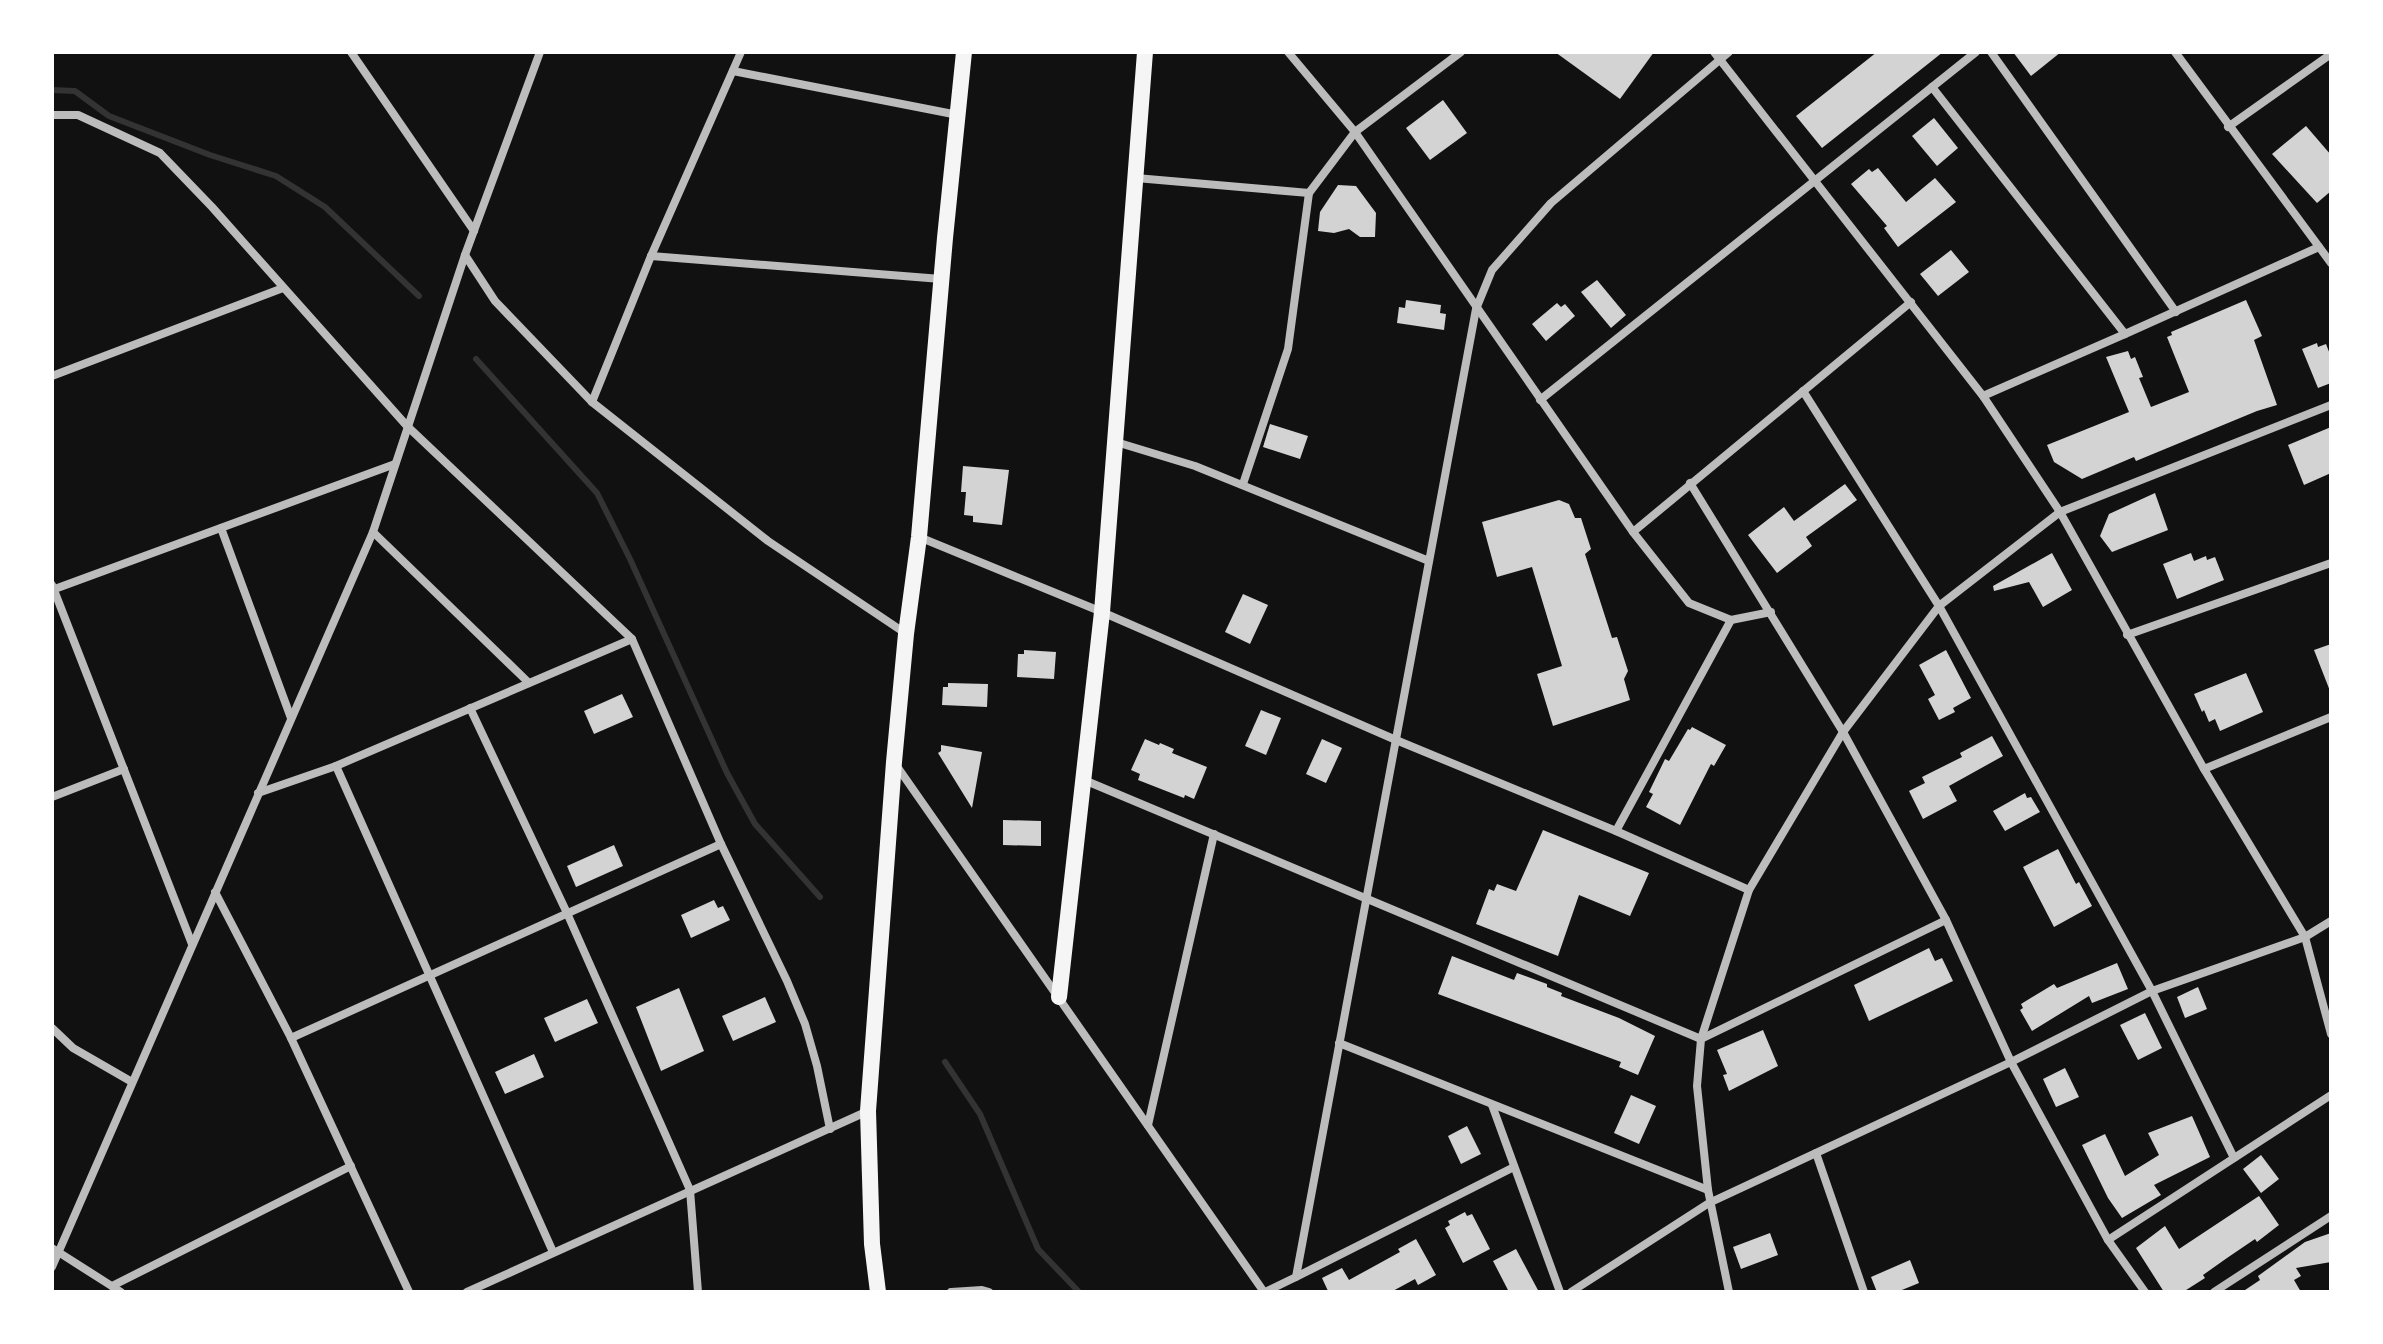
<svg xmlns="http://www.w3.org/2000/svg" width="2383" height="1344" viewBox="0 0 2383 1344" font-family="Jost,sans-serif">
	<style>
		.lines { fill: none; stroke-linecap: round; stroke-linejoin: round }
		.stream { stroke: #333; stroke-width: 6 }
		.building { fill: #d3d3d3 }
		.minor { stroke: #bcbcbc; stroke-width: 8 }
		.secondary { stroke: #f5f5f5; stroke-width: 16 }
	</style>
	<rect width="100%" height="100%" fill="#111"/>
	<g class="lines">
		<g class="stream">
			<polyline points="52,90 75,91 109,116 210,155 276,176 325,207 419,296"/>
			<polyline points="476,359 597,493 630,559 727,773 755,824 820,897"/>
			<polyline points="945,1062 980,1114 1038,1249 1079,1292"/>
		</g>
	</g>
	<g class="building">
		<polygon points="1555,52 1654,52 1620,99"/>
		<polygon points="1877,52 1943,52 1822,148 1796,116"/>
		<polygon points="2013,52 2061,52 2031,76"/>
		<polygon points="1443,100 1467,133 1430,160 1406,128"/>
		<polygon points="1934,118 1958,148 1937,166 1912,136"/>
		<polygon points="2306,126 2331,155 2331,191 2317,203 2272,154"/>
		<polygon points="1878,168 1906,202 1935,178 1956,202 1898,247 1884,228 1887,226 1851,184 1869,169 1872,172"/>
		<polygon points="1338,185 1356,186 1376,213 1375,237 1360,237 1349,229 1334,233 1318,231 1320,212"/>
		<polygon points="1951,250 1969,272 1938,296 1920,274"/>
		<polygon points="1597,280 1626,315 1611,328 1581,292"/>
		<polygon points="1406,300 1441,305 1440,313 1446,314 1444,330 1397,323 1399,307 1405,308"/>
		<polygon points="2246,300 2262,336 2254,340 2277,405 2257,411 2136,461 2134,457 2082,479 2054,462 2047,445 2129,412 2106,357 2128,351 2131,359 2135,357 2143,377 2139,378 2151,407 2189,392 2167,337 2172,335 2171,332"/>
		<polygon points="1557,303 1561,307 1565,304 1575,316 1546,341 1532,324"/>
		<polygon points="2317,343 2318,347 2326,344 2331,357 2331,383 2318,388 2302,349"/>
		<polygon points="1270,424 1308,436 1300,459 1263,447"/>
		<polygon points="2331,427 2331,473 2304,485 2288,445"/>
		<polygon points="963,466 1009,470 1002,525 973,522 973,516 964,515 966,492 961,492"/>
		<polygon points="1845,484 1857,500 1806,537 1812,546 1777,573 1748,535 1784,507 1794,521"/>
		<polygon points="2155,493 2168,530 2112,552 2100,536 2109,514"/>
		<polygon points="1559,500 1569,504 1575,518 1581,518 1591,549 1585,554 1612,638 1617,637 1628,671 1624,679 1630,700 1553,726 1537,674 1562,666 1532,567 1497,577 1482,522"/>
		<polygon points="2052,553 2072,590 2043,607 2029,582 1994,591 1993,586"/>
		<polygon points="2191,553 2194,561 2206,556 2207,560 2215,557 2224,580 2177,599 2163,564"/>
		<polygon points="1243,594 1268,605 1250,644 1225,632"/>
		<polygon points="2331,644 2331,691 2330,691 2314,650"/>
		<polygon points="1024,650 1056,652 1054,679 1017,677 1018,654 1024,654"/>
		<polygon points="1946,650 1971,698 1953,708 1955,712 1939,720 1928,699 1935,695 1919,665"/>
		<polygon points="2246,673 2263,712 2220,731 2215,719 2209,722 2204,710 2202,712 2194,694"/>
		<polygon points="948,683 988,684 987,707 942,705 943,687 948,687"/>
		<polygon points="622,694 633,717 594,734 584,711"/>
		<polygon points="1261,710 1281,718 1266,755 1245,746"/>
		<polygon points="1692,727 1726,745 1714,766 1711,764 1680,825 1646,807 1653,794 1649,792 1665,759 1669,761 1688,729 1690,730"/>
		<polygon points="1992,736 2003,756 1949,786 1957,801 1923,819 1909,791 1925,783 1922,777 1962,757 1960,753"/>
		<polygon points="1145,739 1159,745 1160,743 1174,749 1172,753 1207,767 1194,799 1185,795 1184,798 1138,780 1140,774 1131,770"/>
		<polygon points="1322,739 1342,748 1326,783 1306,774"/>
		<polygon points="941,745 982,752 972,808 938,753 941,751"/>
		<polygon points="2025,793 2027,798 2031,797 2040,812 2005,831 1993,811"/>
		<polygon points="1003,820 1041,821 1041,846 1003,845"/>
		<polygon points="1543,830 1649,873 1630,916 1579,895 1558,956 1476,924 1489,889 1494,891 1497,884 1516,891"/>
		<polygon points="614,845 623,866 576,887 567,866"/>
		<polygon points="2058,849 2076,884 2079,882 2092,906 2054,927 2023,867"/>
		<polygon points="714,900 718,908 723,906 730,920 691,938 681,915"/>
		<polygon points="1929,948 1935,961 1942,958 1953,981 1869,1021 1854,985"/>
		<polygon points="1452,956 1514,980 1517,973 1547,984 1547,987 1562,993 1561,996 1619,1018 1655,1036 1638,1075 1619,1067 1621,1062 1438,994"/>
		<polygon points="2117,963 2128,989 2092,1003 2089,996 2032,1031 2020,1010 2023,1008 2021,1004 2054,984 2057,988"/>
		<polygon points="2198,987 2207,1009 2185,1018 2177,997"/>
		<polygon points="679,988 704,1051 661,1071 636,1007"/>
		<polygon points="765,997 776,1022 733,1041 722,1016"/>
		<polygon points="587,999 598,1023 555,1042 544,1018"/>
		<polygon points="2145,1013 2162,1048 2138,1060 2120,1025"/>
		<polygon points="1763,1030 1778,1066 1729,1091 1723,1075 1727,1074 1717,1050"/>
		<polygon points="534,1054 544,1077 505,1094 495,1072"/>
		<polygon points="2065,1068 2079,1097 2056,1107 2043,1079"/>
		<polygon points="1631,1095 1656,1106 1639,1144 1614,1133"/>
		<polygon points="2192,1116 2210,1157 2154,1185 2161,1195 2122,1218 2108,1198 2082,1145 2105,1134 2125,1176 2159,1155 2148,1133"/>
		<polygon points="1467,1126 1481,1154 1461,1164 1448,1136"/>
		<polygon points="2261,1155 2279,1179 2261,1193 2243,1169"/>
		<polygon points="2259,1196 2279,1225 2257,1242 2255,1239 2227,1258 2203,1275 2205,1278 2183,1292 2164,1292 2136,1248 2165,1226 2179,1249"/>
		<polygon points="1465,1212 1467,1216 1472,1214 1490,1249 1463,1263 1445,1228 1450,1225 1448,1221"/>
		<polygon points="1770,1233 1778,1255 1741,1269 1733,1247"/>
		<polygon points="2331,1233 2331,1262 2296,1268 2301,1276 2294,1280 2301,1292 2242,1292 2260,1280 2258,1276 2305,1242"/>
		<polygon points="1416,1239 1436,1275 1418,1285 1415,1279 1391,1292 1326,1292 1328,1291 1322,1278 1342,1268 1349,1280 1400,1252 1398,1249"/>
		<polygon points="1516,1249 1539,1292 1509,1292 1493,1261"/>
		<polygon points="1910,1260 1919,1283 1897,1292 1877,1292 1871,1277"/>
	</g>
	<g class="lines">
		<g class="minor">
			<polyline points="351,52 474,231"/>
			<polyline points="1288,52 1355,132 1633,532 1689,603 1731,620"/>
			<polyline points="1714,52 1983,396 2060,512 2204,769 2305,937 2331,1034"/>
			<polyline points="1991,52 2176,312"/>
			<polyline points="2175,52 2331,263"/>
			<polyline points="733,71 958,115"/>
			<polyline points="1932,87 2125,334 1983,396"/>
			<polyline points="52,115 78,115 160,153 212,207 407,426 632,639 721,844 787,981 805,1024 817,1066 830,1129"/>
			<polyline points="2228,127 2331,54"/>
			<polyline points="1136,178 1309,193 1355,132 1461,52"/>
			<polyline points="465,255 495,301 592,402 768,541 905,633"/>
			<polyline points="651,256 941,279"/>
			<polyline points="2125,334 2319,247"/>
			<polyline points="52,376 283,288"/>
			<polyline points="1803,391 1939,606 2152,991 2234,1158"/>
			<polyline points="1540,400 1976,52"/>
			<polyline points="592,402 651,256 741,52"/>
			<polyline points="1116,442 1195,466 1429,561"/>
			<polyline points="1690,483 1843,732 1946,920 2011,1062 2108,1240 2145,1292"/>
			<polyline points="1243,484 1288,349 1309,193"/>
			<polyline points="221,528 291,718"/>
			<polyline points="373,532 529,683"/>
			<polyline points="1633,532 1911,302"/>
			<polyline points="919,537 1102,612 1396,740 1616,831 1749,890"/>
			<polyline points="52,585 192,944"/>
			<polyline points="52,590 395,464"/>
			<polyline points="2127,635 2331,563"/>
			<polyline points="470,708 567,913 690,1190 698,1292"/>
			<polyline points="896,765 1264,1292"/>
			<polyline points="336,766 553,1252"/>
			<polyline points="2204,769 2331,717"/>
			<polyline points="1084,780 1701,1039 1946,920"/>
			<polyline points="258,793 336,766 632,639"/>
			<polyline points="52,797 124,769"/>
			<polyline points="1616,831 1731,620 1771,612"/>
			<polyline points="215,892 291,1038 409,1292"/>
			<polyline points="52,1028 73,1048 132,1082"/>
			<polyline points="291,1038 721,844"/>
			<polyline points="1339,1043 1708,1190"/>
			<polyline points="1492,1105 1560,1292"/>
			<polyline points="1148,1125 1214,834"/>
			<polyline points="1816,1153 1864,1292"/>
			<polyline points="2108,1240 2331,1095"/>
			<polyline points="52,1248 121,1292"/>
			<polyline points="52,1267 373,532 465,255 540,52"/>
			<polyline points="1296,1277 1514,1167"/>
			<polyline points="112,1286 351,1166"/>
			<polyline points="467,1292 868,1111"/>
			<polyline points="951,1292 982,1290 989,1292"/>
			<polyline points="1265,1292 1296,1277 1476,309 1492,270 1551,203 1729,52"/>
			<polyline points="1571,1292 1709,1203 2011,1062 2152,991 2305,937 2331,921"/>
			<polyline points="1729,1292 1708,1190 1697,1086 1701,1039 1749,890 1843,732 1939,606 2060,512 2331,405"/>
			<polyline points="2214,1292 2331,1216"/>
		</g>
		<g class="secondary">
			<polyline points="1059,997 1102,612 1145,52"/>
			<polyline points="878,1292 872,1244 868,1111 894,762 906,634 919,537 945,238 964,52"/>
		</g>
	</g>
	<rect width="2383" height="1344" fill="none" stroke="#ffffff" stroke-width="108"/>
</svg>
